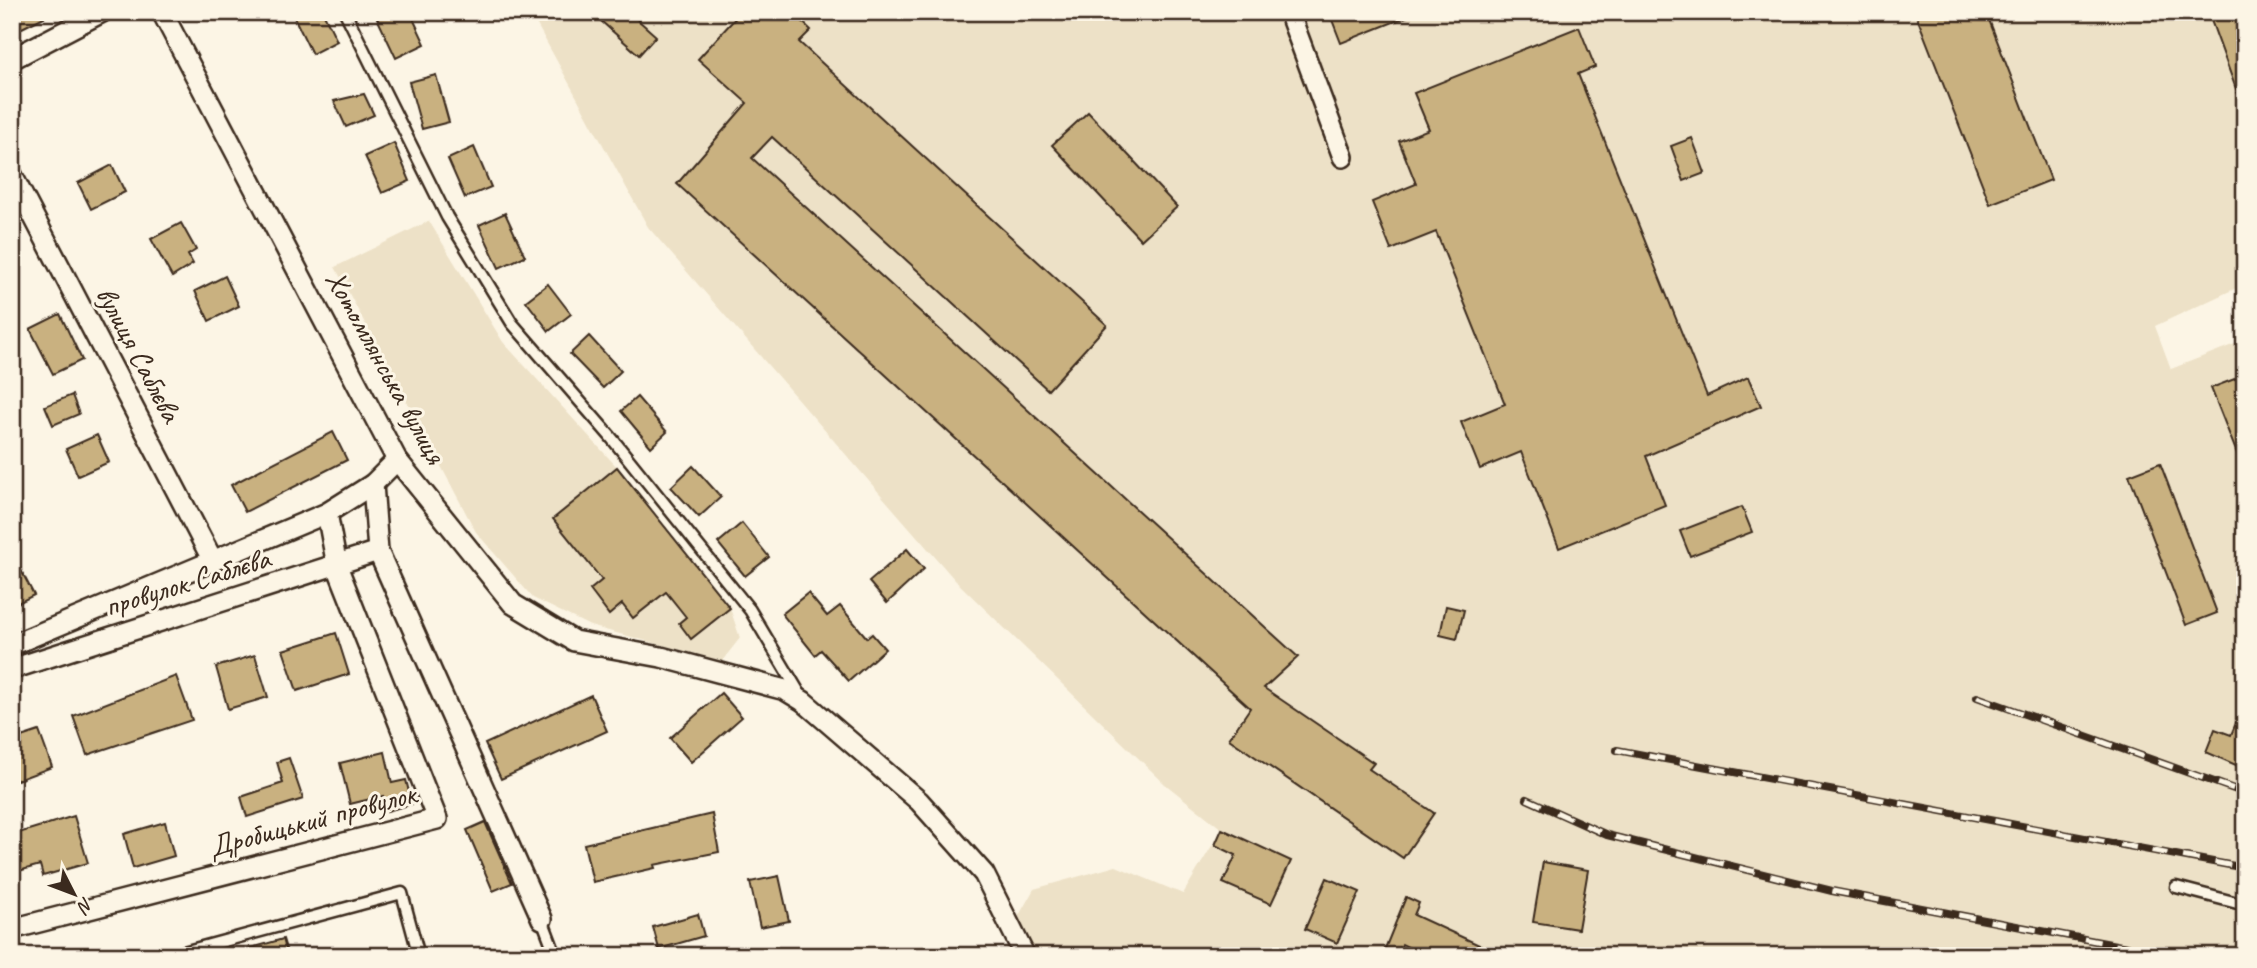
<svg xmlns="http://www.w3.org/2000/svg" width="2257" height="968" viewBox="0 0 2257 968" font-family="Caveat,sans-serif">
	<style>
		.built { fill: #ede1c7 }
		.building { fill: #c9b180; stroke: #3b2a1e; stroke-width: 2 }
		.lines { fill: none; stroke-linecap: round; stroke-linejoin: round }
		.lane-casing { stroke: #3b2a1e; stroke-width: 15 }
		.street-casing { stroke: #3b2a1e; stroke-width: 24 }
		.lane { stroke: #fcf5e5; stroke-width: 10 }
		.street { stroke: #fcf5e5; stroke-width: 19 }
		.rail-casing { stroke: #3b2a1e; stroke-width: 8 }
		.rail { stroke: #fcf5e5; stroke-width: 5; stroke-dasharray: 16; stroke-linecap: butt }
		.labels { text-anchor: middle; stroke-width: 6; stroke-linejoin: round; paint-order: stroke }
		.street-label { font-size: 30px; fill: #3b2a1e; stroke: #fcf5e5 }
	</style>
	<rect width="100%" height="100%" fill="#fcf5e5"/>
	<filter id="ink" filterUnits="userSpaceOnUse"><feTurbulence type="fractalNoise" baseFrequency=".0143" numOctaves="2"/><feDisplacementMap in="SourceGraphic" scale="14" xChannelSelector="R" yChannelSelector="G"/><feConvolveMatrix kernelMatrix="1 2 1 2 8 2 1 2 1" color-interpolation-filters="sRGB"/></filter>
	<g filter="url(#ink)">
		<g class="built">
			<polygon points="530,12 2245,12 2245,284 2155,326 2171,369 2245,340 2245,956 1025,956 1010,931 1034,889 1116,866 1183,894 1222,829 1165,784 955,580 648,227"/>
			<polygon points="429,221 503,342 617,467 730,608 740,638 722,661 590,626 533,598 476,532 335,267"/>
		</g>
		<g class="building">
			<polygon points="12,12 54,12 18,30"/>
			<polygon points="302,12 323,12 337,41 312,54 294,17"/>
			<polygon points="389,12 410,12 425,44 396,58 377,18"/>
			<polygon points="591,12 629,12 656,36 639,55"/>
			<polygon points="741,12 792,12 811,30 799,42 1107,325 1048,390 772,137 752,158 1298,657 1264,688 1374,763 1369,769 1434,813 1403,858 1229,739 1250,708 677,184 747,103 698,59"/>
			<polygon points="1329,12 1416,12 1416,13 1341,43"/>
			<polygon points="1915,12 1986,12 2051,180 1990,204"/>
			<polygon points="2208,12 2245,12 2245,108 2243,108"/>
			<polygon points="1579,27 1595,67 1578,74 1707,396 1748,377 1761,406 1646,456 1665,505 1559,548 1521,452 1480,469 1461,422 1505,404 1436,232 1391,250 1372,202 1416,184 1399,141 1429,129 1414,93"/>
			<polygon points="436,75 449,122 422,129 409,82"/>
			<polygon points="364,94 374,115 346,127 334,101"/>
			<polygon points="1088,112 1177,207 1141,240 1052,145"/>
			<polygon points="1692,138 1705,173 1684,181 1671,146"/>
			<polygon points="394,143 410,181 382,193 365,156"/>
			<polygon points="474,147 491,187 465,198 448,159"/>
			<polygon points="112,165 125,192 91,209 78,183"/>
			<polygon points="505,213 525,256 499,268 479,225"/>
			<polygon points="181,223 196,250 188,255 193,264 172,277 151,239"/>
			<polygon points="225,276 239,306 209,321 195,291"/>
			<polygon points="548,284 571,314 549,331 526,301"/>
			<polygon points="60,314 82,360 53,374 30,329"/>
			<polygon points="589,336 621,371 603,388 570,354"/>
			<polygon points="2245,375 2245,471 2244,471 2211,388"/>
			<polygon points="72,395 79,414 53,425 45,406"/>
			<polygon points="637,397 667,432 651,447 621,411"/>
			<polygon points="333,432 347,460 245,512 231,485"/>
			<polygon points="97,435 109,462 78,476 66,449"/>
			<polygon points="2160,463 2217,613 2186,625 2129,475"/>
			<polygon points="693,466 721,497 699,517 671,487"/>
			<polygon points="617,467 730,608 691,639 679,623 686,617 666,592 633,618 622,604 609,615 590,590 602,580 553,519"/>
			<polygon points="1742,507 1752,532 1690,556 1680,531"/>
			<polygon points="742,523 769,557 745,576 718,543"/>
			<polygon points="907,549 924,569 887,603 869,582"/>
			<polygon points="12,553 34,595 12,606"/>
			<polygon points="808,593 827,616 840,606 867,638 872,634 885,649 849,681 821,650 815,655 782,614"/>
			<polygon points="1446,606 1464,610 1457,639 1440,635"/>
			<polygon points="336,633 349,674 297,691 283,650"/>
			<polygon points="255,655 268,697 228,709 216,667"/>
			<polygon points="176,676 192,720 87,755 73,716"/>
			<polygon points="721,693 742,717 691,762 670,738"/>
			<polygon points="591,695 607,731 501,779 485,744"/>
			<polygon points="2245,702 2245,769 2206,752 2215,729 2231,735"/>
			<polygon points="39,731 52,767 12,782 12,740"/>
			<polygon points="385,752 392,783 406,780 412,804 387,811 383,796 350,804 340,763"/>
			<polygon points="289,758 303,799 247,817 241,797 283,783 277,762"/>
			<polygon points="712,814 719,852 654,865 655,868 593,882 584,844"/>
			<polygon points="74,816 88,863 43,876 40,865 12,873 12,835"/>
			<polygon points="165,822 174,856 133,868 124,834"/>
			<polygon points="485,822 512,883 493,891 467,830"/>
			<polygon points="1222,829 1291,861 1271,904 1223,883 1236,855 1215,845"/>
			<polygon points="1543,862 1588,870 1578,929 1533,922"/>
			<polygon points="779,876 789,921 760,927 750,882"/>
			<polygon points="1327,878 1360,892 1337,943 1305,929"/>
			<polygon points="1406,897 1419,903 1414,915 1503,956 1426,956 1402,944 1397,956 1382,956"/>
			<polygon points="698,914 704,936 659,949 653,927"/>
			<polygon points="283,939 288,956 238,956 237,952"/>
		</g>
		<g class="lines">
			<g class="lane-casing">
				<g id="lane">
					<polyline points="345,12 447,217 512,323 610,436 750,610 800,694"/>
					<polyline points="2176,887 2245,905"/>
					<polyline points="542,919 556,956"/>
					<polyline points="176,954 402,893 419,956"/>
				</g>
			</g>
			<g class="street-casing">
				<g id="street">
					<polyline points="162,12 397,460 513,604 574,641 661,657 785,690 803,701 919,801 984,874 1025,956"/>
					<polyline points="1289,12 1343,157"/>
					<polyline points="12,59 102,12"/>
					<polyline points="12,175 213,561"/>
					<polyline points="373,484 378,551 542,919"/>
					<polyline points="12,645 327,513 373,484 397,460"/>
					<polyline points="12,669 378,551"/>
					<polyline points="12,929 437,819 337,566 327,513"/>
				</g>
			</g>
			<use href="#lane" class="lane"/>
			<use href="#street" class="street"/>
			<g class="rail-casing">
				<g id="rail">
					<polyline points="1977,697 2245,793"/>
					<polyline points="1617,750 2245,868"/>
					<polyline points="1527,799 1607,835 1832,891 2174,956"/>
				</g>
			</g>
			<use href="#rail" class="rail"/>
		</g>
	</g>
	<g class="labels">
		<g class="street-label">
			<text transform="translate(139 354) rotate(62)" y="10">вулиця Саблєва</text>
			<text transform="translate(386 367) rotate(61)" y="10">Хотомлянська вулиця</text>
			<text transform="translate(187 582) rotate(-17)" y="10">провулок Саблєва</text>
			<text transform="translate(312 820) rotate(-15)" y="10">Дробицький провулок</text>
		</g>
	</g>
	<rect width="2257" height="968" fill="none" stroke="#fcf5e5" stroke-width="42"/>
	<rect x="21" y="21" width="2215" height="926" fill="none" stroke="#3b2a1e" stroke-width="2.5" filter="url(#ink)"/>
	<g transform="translate(74 894) rotate(132)" stroke="#fcf5e5" stroke-width="5" paint-order="stroke">
	<path d="M0-5L12 26L0 18L-12 26Z" fill="#3b2a1e"/>
	<text y="-10" font-size="19" font-weight="bold" text-anchor="middle" fill="#3b2a1e">N</text>
	</g>
</svg>
